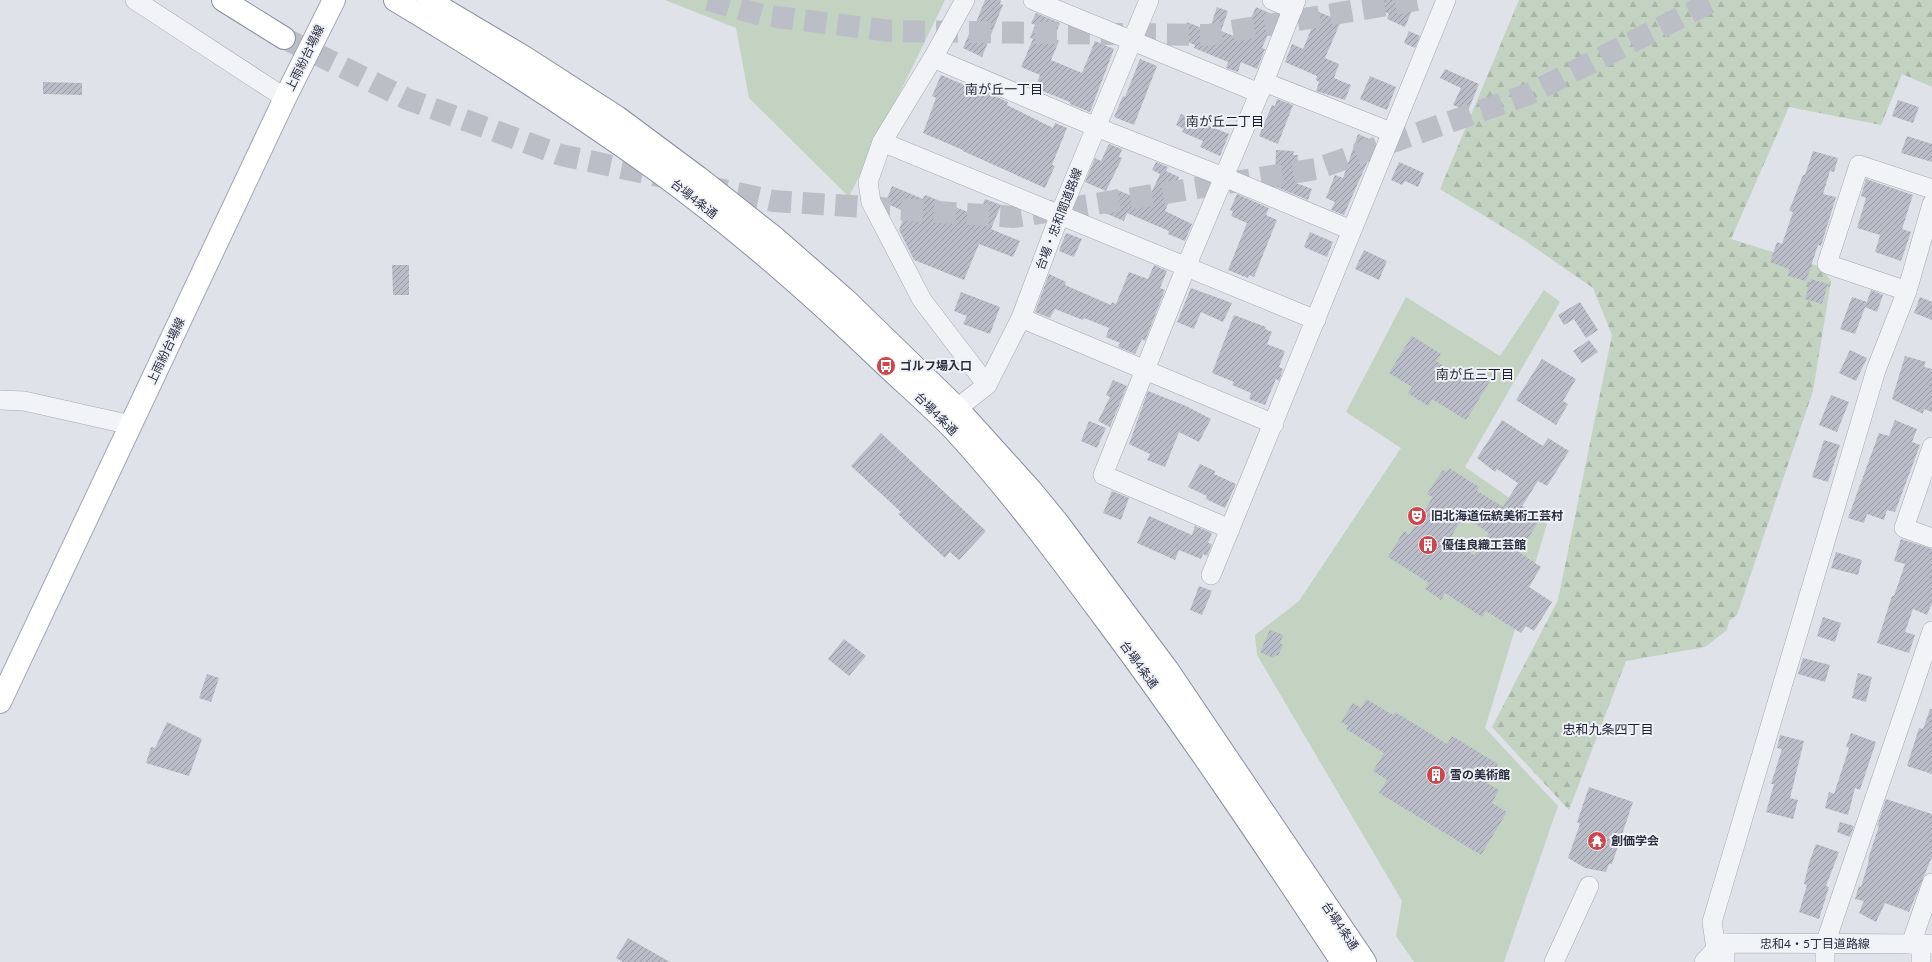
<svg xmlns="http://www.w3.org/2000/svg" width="1932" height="962" viewBox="0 0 1932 962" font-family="Lato,'Noto Sans JP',sans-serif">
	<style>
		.green { fill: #c3d2c1 }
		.forest { fill: url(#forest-firs) }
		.building { fill: url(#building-hatch); fill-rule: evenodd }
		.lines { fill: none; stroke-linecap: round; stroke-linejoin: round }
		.highway-tunnel { stroke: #bbbec6; stroke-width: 22; stroke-dasharray: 22 11; stroke-linecap: butt }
		.minor-casing { stroke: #a5a8b2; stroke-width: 20 }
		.major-casing { stroke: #9fa5b4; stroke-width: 24 }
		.highway-casing { stroke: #878e9f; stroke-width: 24 }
		.minor { stroke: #f2f3f7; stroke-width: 19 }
		.major { stroke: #fff; stroke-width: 22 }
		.highway { stroke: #fff; stroke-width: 22 }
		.labels { text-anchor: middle; stroke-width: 4; stroke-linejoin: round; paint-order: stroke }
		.street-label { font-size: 12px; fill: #292e3f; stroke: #eff1f6 }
		.poi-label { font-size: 12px; font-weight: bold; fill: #292e3f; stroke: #eff1f6; text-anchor: start }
		.neighbourhood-label { font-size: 13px; fill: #1b1f30; stroke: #eff1f6 }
	</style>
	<defs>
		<pattern id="forest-firs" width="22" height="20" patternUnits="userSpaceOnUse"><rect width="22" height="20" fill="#c3d2c1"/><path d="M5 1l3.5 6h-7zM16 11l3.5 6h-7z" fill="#a8b5a7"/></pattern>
		<pattern id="building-hatch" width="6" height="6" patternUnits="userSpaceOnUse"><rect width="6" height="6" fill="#babdc8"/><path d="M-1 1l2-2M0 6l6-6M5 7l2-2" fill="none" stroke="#979aa4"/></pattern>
	</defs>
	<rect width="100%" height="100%" fill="#dfe2e8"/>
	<g class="green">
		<polygon points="665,0 945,0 849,197 749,98 736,28"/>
		<polygon points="1544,290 1560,302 1465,467 1547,524 1485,728 1558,806 1504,962 1414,962 1396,936 1402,901 1257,655 1255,635 1299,601 1401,448 1346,412 1406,297 1500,356"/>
	</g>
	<polygon class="forest" points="1519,0 1932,0 1932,87 1902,74 1881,125 1789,107 1731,239 1821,267 1831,281 1813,391 1737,615 1729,621 1727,630 1705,647 1626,661 1569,810 1492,727 1558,600 1612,335 1593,288 1521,238 1440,189"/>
	<g class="building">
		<polygon points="985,0 1001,0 1000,4 1003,5 982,57 963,48 969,34 971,35"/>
		<polygon points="1381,0 1412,0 1409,7 1413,8 1405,27 1387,19 1389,14 1378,8"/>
		<polygon points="1217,7 1228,11 1221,31 1242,39 1256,7 1276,16 1262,48 1265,49 1257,69 1241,62 1238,72 1226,68 1228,62 1194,48 1195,45 1179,39 1187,22 1209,31"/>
		<polygon points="1314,10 1341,21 1325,58 1339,64 1334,78 1351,85 1345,100 1316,91 1319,82 1316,80 1317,76 1285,62 1292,44 1303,49 1312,27 1308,26"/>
		<polygon points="1036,13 1060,23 1054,38 1059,41 1051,60 1082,73 1095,41 1114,49 1090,112 1070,104 1070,102 1035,88 1040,75 1021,67 1033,39 1030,38 1035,25 1031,23"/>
		<polygon points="1409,31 1420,36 1415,48 1404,43"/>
		<polygon points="1140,59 1157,66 1134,125 1114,117 1123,96 1125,97"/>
		<polygon points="1445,69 1479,84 1468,111 1453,105 1461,88 1440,78"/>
		<polygon points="941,75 976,90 977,88 1008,102 1007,105 1053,128 1055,123 1067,128 1052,165 1055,166 1045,188 963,151 963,150 923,133 936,98 932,96"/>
		<polygon points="1370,76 1396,87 1387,110 1360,99"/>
		<polygon points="43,82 82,83 82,95 43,94"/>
		<polygon points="1277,99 1293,105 1278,144 1259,136 1272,105 1275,106"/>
		<polygon points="1898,100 1919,107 1913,123 1892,116"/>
		<polygon points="1181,114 1229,134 1220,156 1200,147 1203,141 1182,132 1184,129 1176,125"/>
		<polygon points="1358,134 1374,141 1365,162 1367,163 1362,174 1344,215 1331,210 1335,202 1326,198 1335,175 1343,178"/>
		<polygon points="1907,136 1932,144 1932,162 1901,153"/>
		<polygon points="1109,144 1122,149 1119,157 1122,158 1106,191 1085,182 1095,158 1101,161"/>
		<polygon points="1276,150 1294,151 1293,155 1298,155 1296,183 1312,189 1308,200 1264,182 1268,173 1275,177"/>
		<polygon points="1813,151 1838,158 1834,172 1830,171 1823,194 1836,197 1821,246 1818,245 1806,281 1788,276 1789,269 1770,262 1777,242 1782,244 1793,212 1789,211 1803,175 1805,175"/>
		<polygon points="1156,162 1168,167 1166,171 1179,177 1165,211 1192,224 1185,241 1168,234 1169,231 1127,213 1124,221 1105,213 1115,189 1147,202 1160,174 1152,170"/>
		<polygon points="1399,162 1424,173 1418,187 1405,181 1402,185 1391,180"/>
		<polygon points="1866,179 1913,195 1902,229 1911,232 1901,261 1875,252 1880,235 1857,228 1866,198 1861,196"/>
		<polygon points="892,186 923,199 925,195 978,216 985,199 1001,205 991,229 1020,241 1013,257 979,244 964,280 914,260 899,230 906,212 885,203"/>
		<polygon points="1237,194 1269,208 1266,215 1277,220 1254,277 1249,275 1248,278 1228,270 1247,223 1231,216 1233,212 1230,210"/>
		<polygon points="1310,232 1333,242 1327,257 1304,247"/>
		<polygon points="1066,233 1082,239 1074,257 1059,251"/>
		<polygon points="1364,250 1387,261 1379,280 1355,269"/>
		<polygon points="392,265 409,265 409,295 393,295"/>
		<polygon points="1154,265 1167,271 1160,288 1165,290 1145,341 1142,339 1135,354 1118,347 1120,343 1106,337 1109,328 1084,318 1083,320 1055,309 1050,318 1035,312 1049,274 1066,282 1065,285 1111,305 1112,302 1116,304 1129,272 1148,279"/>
		<polygon points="1811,279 1828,284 1822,304 1805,299"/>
		<polygon points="1191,288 1232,303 1223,322 1201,312 1194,329 1177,322"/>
		<polygon points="1871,290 1883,295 1877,312 1865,307"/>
		<polygon points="961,292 1000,307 990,334 963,324 967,316 954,311"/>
		<polygon points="1852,297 1867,302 1855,334 1840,329"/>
		<polygon points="1920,297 1932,302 1932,320 1914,313"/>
		<polygon points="1580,302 1598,330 1586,338 1574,319 1564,325 1558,315"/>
		<polygon points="1234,315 1266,327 1265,329 1272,332 1267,344 1285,351 1279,367 1283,369 1279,381 1276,379 1265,405 1249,399 1251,393 1232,385 1234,382 1212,373"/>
		<polygon points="1412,336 1441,354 1436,361 1467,381 1474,371 1490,381 1466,420 1432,399 1428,406 1408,393 1412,387 1389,373"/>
		<polygon points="1589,340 1598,352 1582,363 1573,351"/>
		<polygon points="1850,350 1867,358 1856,381 1839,373"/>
		<polygon points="1905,356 1926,362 1924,367 1932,369 1932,412 1924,409 1923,414 1892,399"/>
		<polygon points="1542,359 1576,379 1563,401 1568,404 1556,425 1516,400"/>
		<polygon points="1113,380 1127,386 1110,427 1098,421 1110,397 1106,395"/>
		<polygon points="1148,391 1186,406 1211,419 1199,442 1179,432 1165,467 1147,460 1150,454 1129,444"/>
		<polygon points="1831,395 1849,402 1837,432 1819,425"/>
		<path d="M1502,420L1543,446L1548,438L1569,451L1547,486L1538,481L1522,506L1541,518L1519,552L1541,567L1529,587L1552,602L1534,631L1526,626L1521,633L1486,611L1482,617L1445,593L1441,600L1425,589L1429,583L1388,557L1404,531L1409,535L1433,497L1427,494L1443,470L1446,472L1449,468L1479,487L1477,491L1503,507L1518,483L1497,469L1495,472L1477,458ZM1464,516L1489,533L1474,555L1450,538Z"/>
		<polygon points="1895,420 1917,429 1912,442 1920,445 1895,512 1887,510 1884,520 1867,514 1864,523 1848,518 1879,433 1889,436"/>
		<polygon points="1089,421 1106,428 1097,448 1081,441"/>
		<polygon points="881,433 986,531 959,560 950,552 945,558 898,514 901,512 851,466"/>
		<polygon points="1824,440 1840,445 1828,482 1812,477"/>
		<polygon points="1200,464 1215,471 1214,474 1236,484 1225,508 1206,499 1207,496 1188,487"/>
		<polygon points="1112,491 1129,498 1121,520 1103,513"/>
		<polygon points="1149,516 1192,535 1195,526 1212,533 1208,543 1212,544 1207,556 1203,554 1201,559 1179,550 1175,560 1137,543"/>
		<polygon points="1901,539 1932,549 1932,603 1927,615 1913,609 1905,632 1915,635 1909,653 1877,643 1892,596 1894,596 1905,564 1894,561"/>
		<polygon points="1836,552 1862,560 1858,575 1831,568"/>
		<polygon points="1199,586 1212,591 1202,615 1190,610"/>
		<polygon points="1823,617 1841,623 1835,642 1817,636"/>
		<polygon points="1270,630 1283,635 1280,643 1283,645 1278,656 1275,655 1273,658 1260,652"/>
		<polygon points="844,639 866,656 849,676 828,659"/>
		<polygon points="1803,658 1830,665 1825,682 1798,674"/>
		<polygon points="1858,673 1872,677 1866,702 1852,698"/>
		<polygon points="207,674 219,678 211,702 199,698"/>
		<polygon points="1366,699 1393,715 1395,712 1447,744 1452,736 1498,764 1487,783 1499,790 1492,803 1507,812 1481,855 1379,793 1387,780 1373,771 1384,753 1346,729 1348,726 1341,722 1353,703 1361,708"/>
		<polygon points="1930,709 1932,709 1932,774 1907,766 1919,728 1923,729"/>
		<polygon points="167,722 202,739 189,776 146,763 151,747 155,748"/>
		<polygon points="1851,733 1876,742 1860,790 1855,788 1848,815 1825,808 1829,792 1834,794 1849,748 1846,747"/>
		<polygon points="1780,735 1804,741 1790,798 1798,800 1793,819 1766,812 1774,784 1771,784 1782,749 1777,748"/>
		<polygon points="1589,787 1633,802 1612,864 1609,864 1606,872 1585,868 1568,858 1580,824 1577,822"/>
		<polygon points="1886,799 1932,814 1932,857 1909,912 1885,903 1876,922 1859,913 1864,901 1855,899 1859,886 1861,887 1869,860 1868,859 1879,826 1877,826"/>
		<polygon points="1840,822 1854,826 1850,837 1837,832"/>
		<polygon points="1816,844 1839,852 1826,886 1829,887 1819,919 1799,912 1807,885 1804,884 1809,863"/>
		<polygon points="628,938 670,962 623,962 616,958"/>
	</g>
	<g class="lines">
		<g class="highway-tunnel">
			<polyline points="708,0 761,15 891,31 1208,35 1417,0"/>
			<polyline points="284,38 407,99 561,155 668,178"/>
			<polyline points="705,186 774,201 1014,217 1316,169 1529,94 1715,0"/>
		</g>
		<g class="minor-casing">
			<g id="minor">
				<polyline points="135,0 285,98"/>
				<polyline points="965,0 933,58 882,142 868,182 871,202 922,300 987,385"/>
				<polyline points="1033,0 1259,93"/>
				<polyline points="1272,0 1293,9"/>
				<polyline points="933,58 1096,127 1224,177 1351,230"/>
				<polyline points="1264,82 1391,132"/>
				<polyline points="882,142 1316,320"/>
				<polyline points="1907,291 1827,264 1859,165 1932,189"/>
				<polyline points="1021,318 1274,424"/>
				<polyline points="0,400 24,401 131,425"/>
				<polyline points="946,417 987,385 1021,318 1060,214 1149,0"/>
				<polyline points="1932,447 1904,528 1932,538"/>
				<polyline points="1230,529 1103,475 1186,267 1264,82 1296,0"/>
				<polyline points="1211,575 1446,0"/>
				<polyline points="1725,943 1725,962"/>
				<polyline points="1911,944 1932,883"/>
				<polyline points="1921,944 1921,962"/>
				<polyline points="1716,949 1712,922 1876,370 1907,291 1932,204"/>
				<polyline points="1554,962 1589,886"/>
				<polyline points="1704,962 1716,949 1725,943 1932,944"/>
				<polyline points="1825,962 1825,944 1932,631"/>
			</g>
		</g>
		<g class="major-casing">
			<polyline id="major" points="0,702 285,98 334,0"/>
		</g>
		<g class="highway-casing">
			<g id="highway">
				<polyline points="223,0 284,38"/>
				<path d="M395,0C485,54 574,111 659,172C737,229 810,293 879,359C904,383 930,405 954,430C1010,491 1059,557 1108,623C1190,733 1266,847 1342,962"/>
				<polyline points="428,0 524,57 617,117 699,178 775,238 846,300 957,408 1031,490 1058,523 1167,669 1365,962"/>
			</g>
		</g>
		<use href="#minor" class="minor"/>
		<use href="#major" class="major"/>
		<use href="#highway" class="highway"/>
	</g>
	<defs>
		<g id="bus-disc" transform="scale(1)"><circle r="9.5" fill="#cb474b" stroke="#eff1f6"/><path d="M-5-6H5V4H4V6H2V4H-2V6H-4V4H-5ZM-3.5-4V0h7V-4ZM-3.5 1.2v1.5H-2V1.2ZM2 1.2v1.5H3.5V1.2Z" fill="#fff"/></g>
		<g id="theatre-disc" transform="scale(1)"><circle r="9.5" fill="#cb474b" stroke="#eff1f6"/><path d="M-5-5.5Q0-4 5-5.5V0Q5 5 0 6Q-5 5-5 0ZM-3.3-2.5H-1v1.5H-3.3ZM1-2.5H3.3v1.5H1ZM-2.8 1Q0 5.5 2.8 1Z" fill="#fff"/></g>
		<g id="building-disc" transform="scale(1)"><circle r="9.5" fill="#cb474b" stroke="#eff1f6"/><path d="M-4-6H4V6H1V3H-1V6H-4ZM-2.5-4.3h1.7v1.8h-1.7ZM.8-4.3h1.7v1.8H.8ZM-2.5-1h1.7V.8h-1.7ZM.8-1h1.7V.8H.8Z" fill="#fff"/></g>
		<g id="temple-disc" transform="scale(1)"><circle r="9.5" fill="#cb474b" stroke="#eff1f6"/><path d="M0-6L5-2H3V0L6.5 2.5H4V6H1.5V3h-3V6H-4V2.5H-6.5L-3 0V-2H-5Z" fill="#fff"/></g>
	</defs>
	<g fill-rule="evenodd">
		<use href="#bus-disc" x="886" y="366"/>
		<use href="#theatre-disc" x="1417" y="516"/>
		<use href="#building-disc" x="1428" y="545"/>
		<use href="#building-disc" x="1436" y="775"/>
		<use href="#temple-disc" x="1597" y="841"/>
	</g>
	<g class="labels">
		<g class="street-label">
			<text transform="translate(305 58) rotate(-64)" y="4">上雨紛台場線</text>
			<text transform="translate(694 199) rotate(38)" y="4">台場4条通</text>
			<text transform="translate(1059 219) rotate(-69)" y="4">台場・忠和間道路線</text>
			<text transform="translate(166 351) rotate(-65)" y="4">上雨紛台場線</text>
			<text transform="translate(936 414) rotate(45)" y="4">台場4条通</text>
			<text transform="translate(1139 665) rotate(54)" y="4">台場4条通</text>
			<text transform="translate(1340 926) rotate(56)" y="4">台場4条通</text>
			<text x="1815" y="948">忠和4・5丁目道路線</text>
		</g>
		<g class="poi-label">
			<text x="900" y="370">ゴルフ場入口</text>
			<text x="1431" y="520">旧北海道伝統美術工芸村</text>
			<text x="1442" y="549">優佳良織工芸館</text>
			<text x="1450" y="779">雪の美術館</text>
			<text x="1611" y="845">創価学会</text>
		</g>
		<g class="neighbourhood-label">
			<text x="1004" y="94">南が丘一丁目</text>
			<text x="1225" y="126">南が丘二丁目</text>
			<text x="1475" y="379">南が丘三丁目</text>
			<text x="1608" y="734">忠和九条四丁目</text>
		</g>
	</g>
</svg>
